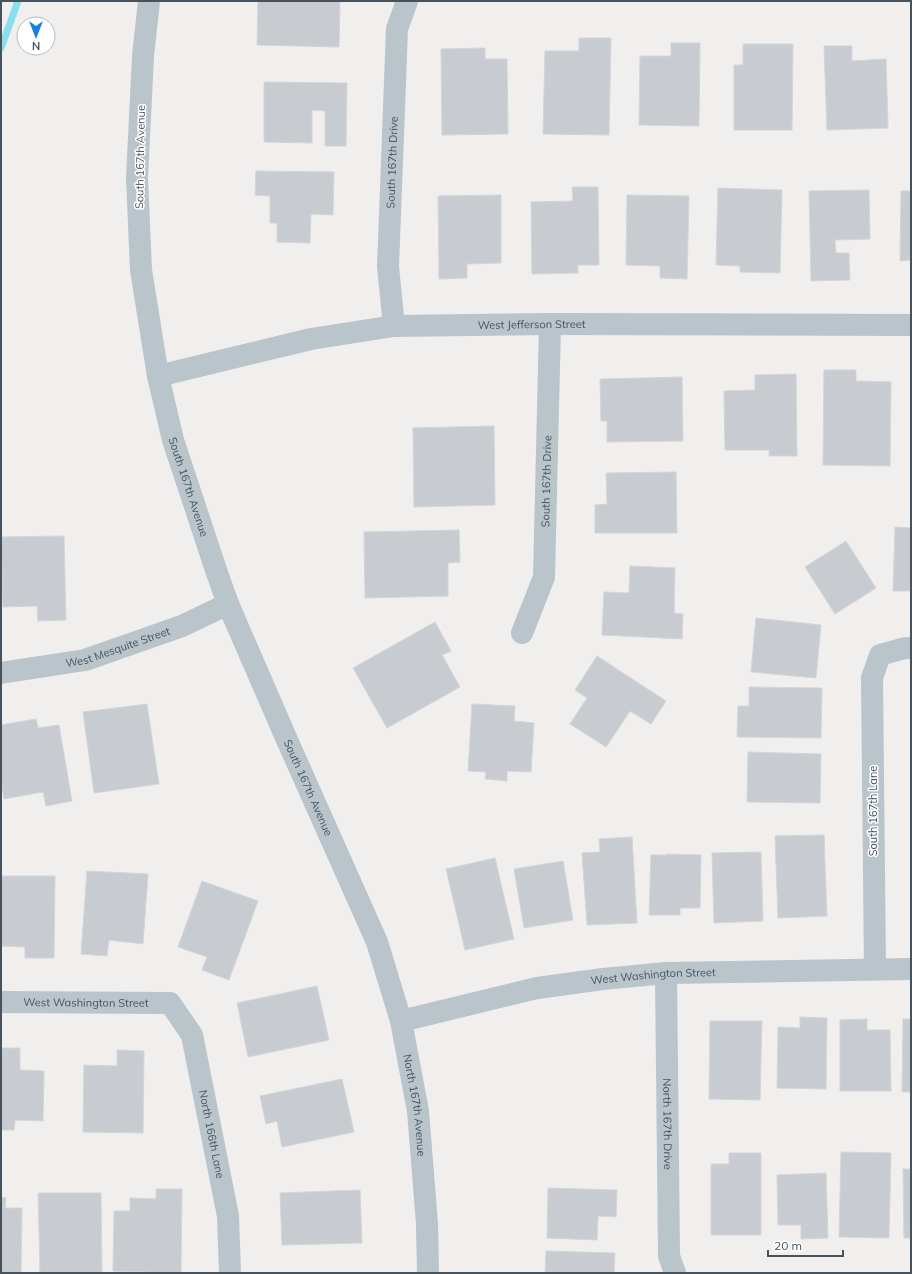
<svg xmlns="http://www.w3.org/2000/svg" width="912" height="1274" viewBox="0 0 912 1274" font-family="Mulish,sans-serif">
	<style>
		.lines { fill: none; stroke-linecap: round; stroke-linejoin: round }
		.stream { stroke: #88dfed; stroke-width: 7 }
		.building { fill: #c8ccd1; stroke: #d2d5da }
		.minor { stroke: #b9c4cb; stroke-width: 22 }
		.labels { text-anchor: middle; stroke-width: 3; stroke-linejoin: round; paint-order: stroke }
		.street-label { font-size: 11px; fill: #46535c; stroke: #fff }
	</style>
	<rect width="100%" height="100%" fill="#f1eeee"/>
	<g class="lines">
		<polyline class="stream" points="1,48 18,1"/>
	</g>
	<g class="building">
		<polygon points="258,1 340,1 339,47 257,45"/>
		<polygon points="579,38 611,38 609,135 543,134 545,51 579,51"/>
		<polygon points="671,43 700,43 699,126 639,125 640,56 671,56"/>
		<polygon points="743,44 793,44 792,130 734,130 734,65 743,65"/>
		<polygon points="824,46 852,46 852,61 886,59 888,128 827,130"/>
		<polygon points="485,48 485,59 507,59 508,134 442,135 441,49"/>
		<polygon points="264,82 347,83 346,146 325,146 325,111 312,110 312,143 264,142"/>
		<polygon points="256,171 334,172 333,215 311,214 310,243 277,242 277,223 270,223 270,196 255,195"/>
		<polygon points="572,187 598,187 599,265 578,265 578,273 532,274 531,202 573,201"/>
		<polygon points="718,188 782,190 780,273 740,272 740,266 716,265"/>
		<polygon points="869,190 870,239 835,240 836,253 849,253 850,280 811,281 809,191"/>
		<polygon points="901,191 911,191 911,260 900,261"/>
		<polygon points="501,195 501,263 467,264 467,278 439,279 438,196"/>
		<polygon points="627,195 689,196 687,279 660,278 660,266 626,265"/>
		<polygon points="824,370 856,370 856,381 891,382 890,466 823,465"/>
		<polygon points="796,374 797,456 769,456 769,450 725,450 724,391 755,390 755,375"/>
		<polygon points="682,377 683,441 607,442 607,421 601,421 600,379"/>
		<polygon points="494,426 495,505 414,507 413,428"/>
		<polygon points="676,472 677,533 595,533 595,505 607,504 606,473"/>
		<polygon points="895,527 911,528 911,591 893,591"/>
		<polygon points="459,530 460,562 448,563 448,596 365,598 364,532"/>
		<polygon points="64,536 66,620 38,621 37,606 3,607 1,537"/>
		<polygon points="846,541 876,588 835,614 805,567"/>
		<polygon points="630,566 675,568 674,613 683,614 682,639 602,635 604,592 629,593"/>
		<polygon points="756,618 821,625 816,678 751,672"/>
		<polygon points="435,622 451,651 442,655 460,687 387,728 353,668"/>
		<polygon points="597,656 666,701 651,724 630,711 606,747 570,724 587,698 575,690"/>
		<polygon points="749,687 822,688 821,738 737,737 738,706 749,706"/>
		<polygon points="147,704 159,784 94,793 83,712"/>
		<polygon points="472,704 515,706 514,721 534,723 531,772 507,771 507,781 485,779 486,772 468,771"/>
		<polygon points="36,719 38,728 59,725 72,801 46,806 43,792 4,799 1,780 1,725"/>
		<polygon points="748,752 821,754 820,803 747,802"/>
		<polygon points="824,835 827,916 778,918 775,836"/>
		<polygon points="632,837 637,923 587,925 582,853 600,852 599,839"/>
		<polygon points="761,852 763,921 714,923 712,853"/>
		<polygon points="667,854 701,855 700,908 680,908 680,915 649,915 651,855 667,855"/>
		<polygon points="495,858 514,939 465,950 446,869"/>
		<polygon points="563,861 573,920 524,928 514,869"/>
		<polygon points="87,871 148,874 143,944 109,940 107,956 81,954"/>
		<polygon points="1,876 55,876 54,958 25,958 25,947 1,946"/>
		<polygon points="202,881 258,901 229,980 202,970 207,957 178,947"/>
		<polygon points="317,986 329,1040 248,1057 237,1003"/>
		<polygon points="800,1017 827,1018 826,1089 777,1088 778,1027 800,1028"/>
		<polygon points="867,1019 867,1030 890,1030 891,1091 840,1091 840,1020"/>
		<polygon points="903,1019 911,1019 911,1092 902,1092"/>
		<polygon points="710,1021 762,1021 760,1100 709,1099"/>
		<polygon points="1,1048 20,1048 20,1070 44,1071 43,1121 15,1120 14,1130 1,1130"/>
		<polygon points="117,1050 144,1051 143,1133 83,1132 84,1065 117,1066"/>
		<polygon points="342,1079 354,1132 282,1147 277,1121 266,1124 260,1096"/>
		<polygon points="841,1152 891,1153 889,1238 839,1237"/>
		<polygon points="729,1153 761,1153 761,1235 711,1235 711,1164 729,1164"/>
		<polygon points="903,1169 911,1169 911,1238 904,1238"/>
		<polygon points="826,1173 828,1238 801,1239 801,1225 778,1225 777,1175"/>
		<polygon points="548,1188 617,1190 616,1217 598,1216 597,1240 547,1238"/>
		<polygon points="156,1189 182,1189 181,1273 113,1271 114,1211 130,1211 130,1198 156,1199"/>
		<polygon points="360,1190 362,1243 282,1245 280,1193"/>
		<polygon points="38,1193 101,1193 102,1273 40,1273"/>
		<polygon points="1,1197 6,1198 5,1208 22,1208 21,1273 1,1273"/>
		<polygon points="546,1251 615,1253 614,1273 545,1273"/>
	</g>
	<g class="lines">
		<g class="minor">
			<path id="s1" d="M149,1L143,56L137,178L141,270L158,376L173,440L216,570L228,604L287,740L377,942L401,1021L418,1111L427,1224L428,1273"/>
			<path id="s2" d="M394,326L388,267L397,29L407,1"/>
			<path id="s3" d="M158,376L311,339L394,326L550,324L911,325"/>
			<path id="s4" d="M522,633L544,577L550,324"/>
			<path id="s5" d="M1,673L85,660L182,626L228,604"/>
			<polyline points="875,969 872,678 880,655 905,648 911,648"/>
			<path id="s6" d="M666,973L669,1256L675,1273"/>
			<path id="s7" d="M1,1002L170,1003L192,1035L228,1216L230,1273"/>
			<path id="s8" d="M401,1021L537,988L603,979L666,973L911,969"/>
		</g>
	</g>
	<g class="labels">
		<g class="street-label">
			<text transform="translate(140 157) rotate(-89)" y="4">South 167th Avenue</text>
			<text dy="4" stroke="none"><textPath href="#s2" startOffset="164">South 167th Drive</textPath></text>
			<text dy="4" stroke="none"><textPath href="#s3" startOffset="379">West Jefferson Street</textPath></text>
			<text dy="4" stroke="none"><textPath href="#s4" startOffset="156">South 167th Drive</textPath></text>
			<text dy="4" stroke="none"><textPath href="#s1" startOffset="492">South 167th Avenue</textPath></text>
			<text dy="4" stroke="none"><textPath href="#s5" startOffset="120">West Mesquite Street</textPath></text>
			<text dy="4" stroke="none"><textPath href="#s1" startOffset="816">South 167th Avenue</textPath></text>
			<text transform="translate(873 811) rotate(-90)" y="4">South 167th Lane</text>
			<text dy="4" stroke="none"><textPath href="#s8" startOffset="257">West Washington Street</textPath></text>
			<text dy="4" stroke="none"><textPath href="#s7" startOffset="85">West Washington Street</textPath></text>
			<text dy="4" stroke="none"><textPath href="#s1" startOffset="1153">North 167th Avenue</textPath></text>
			<text dy="4" stroke="none"><textPath href="#s6" startOffset="151">North 167th Drive</textPath></text>
			<text dy="4" stroke="none"><textPath href="#s7" startOffset="309">North 166th Lane</textPath></text>
		</g>
	</g>
	<rect width="912" height="1274" fill="none" stroke="#46535c" stroke-width="4"/>
	<g transform="translate(36 36) rotate(180)"><circle r="19" fill="#ffffff" stroke="#b5babe"/>
	<path d="M0-3L7 15L0 10L-7 15Z" fill="#177fe2"/>
	<text y="-6" font-size="11" font-weight="bold" text-anchor="middle" fill="#46535c">N</text>
	</g>
	<path d="M768 1250v6h75v-6" fill="none" stroke="#46535c" stroke-width="2"/>
	<text x="774" y="1250" font-size="12" fill="#46535c" stroke="#ffffff" stroke-width="3" paint-order="stroke">20 m</text>
</svg>
